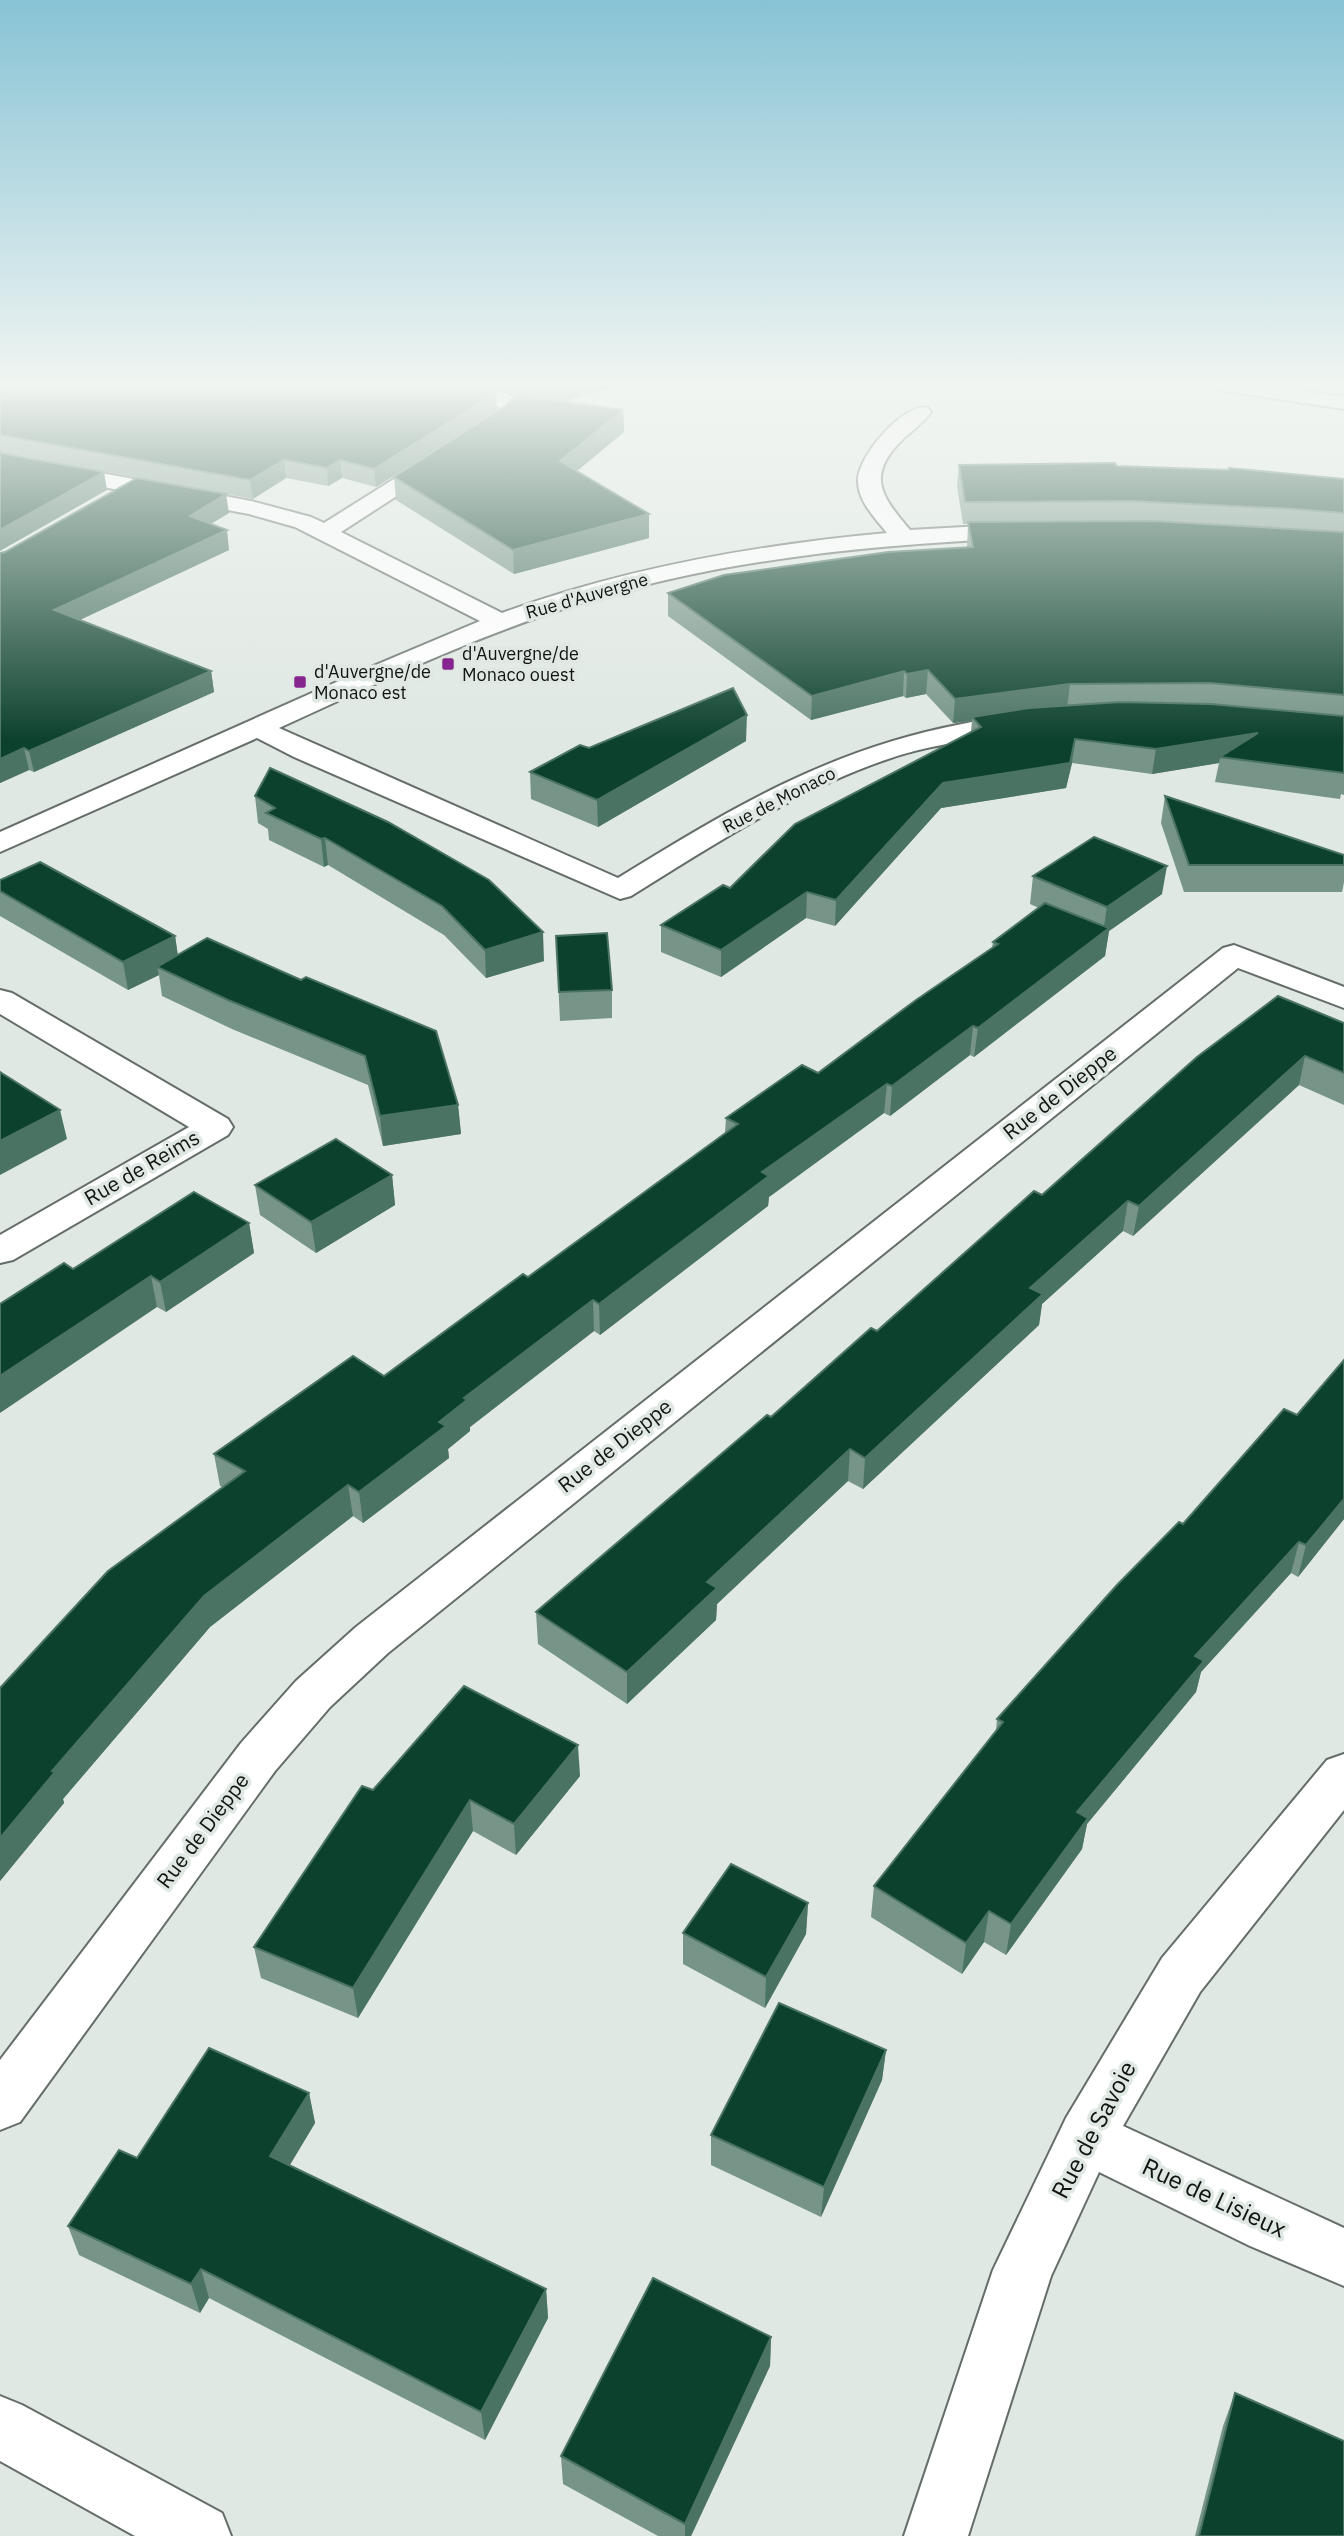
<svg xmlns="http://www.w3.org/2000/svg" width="1344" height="2536" viewBox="0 0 1344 2536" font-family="'IBM Plex Sans',sans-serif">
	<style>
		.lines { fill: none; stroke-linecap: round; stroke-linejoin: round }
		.minor-casing { stroke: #646d68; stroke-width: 4 }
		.motorway-casing { stroke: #646d68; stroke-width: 4 }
		.minor { fill: #fff; fill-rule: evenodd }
		.motorway { fill: #fff; fill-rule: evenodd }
		.wall { fill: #769488 }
		.shaded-wall { fill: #4b7364 }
		.building { fill: #0c412d; stroke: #4b7364; stroke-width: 2 }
		.poi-dot { fill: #87258e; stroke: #dfe8e3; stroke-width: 2.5 }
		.labels { text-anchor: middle; stroke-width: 7; stroke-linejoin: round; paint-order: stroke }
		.far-street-label { font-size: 18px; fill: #111412; stroke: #dfe8e3 }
		.far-poi-label { font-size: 18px; fill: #111412; stroke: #dfe8e3; text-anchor: start }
		.street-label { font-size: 21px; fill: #111412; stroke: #dfe8e3 }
		.near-street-label { font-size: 24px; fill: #111412; stroke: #dfe8e3 }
	</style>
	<rect width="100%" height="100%" fill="#dfe8e3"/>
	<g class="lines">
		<g class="minor-casing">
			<g id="minor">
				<path d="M434,385C467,385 487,385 517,398L522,409L505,426L341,532L502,613C625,568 756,545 887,533C875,518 858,501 858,481C857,457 904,402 928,408L931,412C924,422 913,430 904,438C865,475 881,496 910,530L1020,524L1028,526L1032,531L1028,536L1020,538C870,545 716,559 572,606C471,638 375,684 279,728L618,878C731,808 830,749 962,724C983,720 1010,711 1031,716L1035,722L1031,728C982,740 932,743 885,760C793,792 712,846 631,896L620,899L294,757L257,738L0,852V832L359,672L480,621L295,527L249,514L0,468V454L251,501L311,517L324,523L491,418L501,408L483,398L437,389Z"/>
				<polygon points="1234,945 1344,987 1344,1008 1238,968 388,1653 330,1707 275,1771 20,2122 0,2130 0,2060 241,1743 296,1681 356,1627 1223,948"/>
				<polygon points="0,990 12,993 228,1119 233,1127 228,1135 13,1260 0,1263 0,1235 189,1127 0,1014"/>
				<polygon points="1344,1754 1344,1810 1200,1992 1123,2126 1344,2228 1344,2286 1250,2246 1099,2172 1051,2276 968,2536 904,2536 993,2270 1066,2118 1162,1958 1327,1760"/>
				<polygon points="0,2396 22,2405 222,2513 231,2536 135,2536 0,2461"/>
			</g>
		</g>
		<g class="motorway-casing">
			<polygon id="motorway" points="1215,385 1268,385 1344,397 1344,409 1225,391"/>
		</g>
		<use href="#minor" class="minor"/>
		<use href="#motorway" class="motorway"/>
	</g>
	<g class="wall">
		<polygon points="0,385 620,385 564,402 623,410 624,432 577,471 649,514 649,538 514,574 396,500 394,477 505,406 517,396 507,391 488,387 496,391 497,409 376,487 342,478 328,486 286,478 253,499 0,452"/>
		<polygon points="959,465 1117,466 1344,479 1344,795 1341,794 1340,799 1215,782 1219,763 1152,774 1072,763 1066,788 941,808 835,926 806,918 721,977 661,952 661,925 730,888 971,732 972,721 953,723 926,694 906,698 903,696 811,720 668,616 668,593 967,548 968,524 963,524 957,486"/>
		<polygon points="229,513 211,524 229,550 80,620 211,671 214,692 34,772 29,770 0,783 0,553"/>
		<polygon points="746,741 598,827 531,799 530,772 589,748"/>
		<polygon points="255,796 544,961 486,978 444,935 328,865 324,867 269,840 268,829 258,823"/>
		<polygon points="1165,796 1344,855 1344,882 1342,892 1184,892 1161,823"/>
		<polygon points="1033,876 1162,894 1109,931 1105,956 974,1057 970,1055 890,1116 884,1113 769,1197 768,1206 600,1335 594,1331 470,1427 470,1431 448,1449 449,1458 363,1523 353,1516 210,1627 63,1799 64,1803 0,1881 0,1688 223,1487 220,1486 214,1454 384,1376 528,1277 725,1133 726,1118 818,1073 992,948 993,942 1039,908 1030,904"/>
		<polygon points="0,880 175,936 178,955 458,1105 461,1134 383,1146 368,1085 232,1029 162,996 159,975 128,990 0,916"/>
		<polygon points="556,936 612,990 612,1018 560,1021"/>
		<polygon points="1344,1023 1344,1105 1299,1085 1133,1236 1123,1231 1042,1304 1039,1325 863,1489 848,1481 717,1604 716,1620 627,1704 538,1644 536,1612 771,1417 877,1331 1042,1195"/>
		<polygon points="392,1175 395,1205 316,1253 260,1215 255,1185"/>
		<polygon points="249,1223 254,1253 166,1312 157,1307 73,1269"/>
		<polygon points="1344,1360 1344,1519 1298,1577 1291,1573 1201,1672 1196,1692 1087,1824 1082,1849 1006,1955 984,1942 962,1974 871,1917 874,1886 996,1731 997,1719 1183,1524 1297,1415"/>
		<polygon points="580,1776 516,1855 473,1831 358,2018 261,1978 254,1947 373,1790"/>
		<polygon points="808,1903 806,1934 765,2008 683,1964 683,1933"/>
		<polygon points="886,2050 882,2080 821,2217 711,2165 711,2135"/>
		<polygon points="309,2093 315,2123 290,2165 546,2289 548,2318 485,2440 209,2298 200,2313 79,2255 68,2226 137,2158"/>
		<polygon points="771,2337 770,2366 691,2536 658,2536 563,2484 561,2456"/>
		<polygon points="1235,2393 1344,2536 1195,2536 1223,2426"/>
	</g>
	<g class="shaded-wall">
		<polygon points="559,385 620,385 520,414 520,397"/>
		<polygon points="496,391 497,409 489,416 376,487 374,469"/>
		<polygon points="623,410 624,432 561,484 560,461"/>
		<polygon points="284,460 286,478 253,499 250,480"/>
		<polygon points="340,460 342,478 328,486 327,468"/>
		<polygon points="104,472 107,490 0,551 0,530"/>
		<polygon points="226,494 229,513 192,535 190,516"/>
		<polygon points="649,514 649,538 514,574 513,550"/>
		<polygon points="227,530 229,550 58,630 54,610"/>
		<polygon points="928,670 926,694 906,698 907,674"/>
		<polygon points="211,671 214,692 34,772 29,751"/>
		<polygon points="904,671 903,696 811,720 812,696"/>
		<polygon points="1070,684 1067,708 972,717 972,721 953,723 955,699"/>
		<polygon points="747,715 746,741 598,827 597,800"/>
		<polygon points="1258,733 1220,757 1219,763 1152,774 1156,749"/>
		<polygon points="1075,739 1072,763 1066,788 941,808 835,926 836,900 943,783"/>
		<polygon points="24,748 29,770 0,783 0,759"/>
		<polygon points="325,838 328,865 324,867 321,839"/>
		<polygon points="1167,866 1162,894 1109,931 1105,956 974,1057 978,1028 1103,933 1107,907"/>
		<polygon points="807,892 806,918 721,977 721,950"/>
		<polygon points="543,932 544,961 486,978 485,950"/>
		<polygon points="175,936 179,964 157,967 159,975 128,990 123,962"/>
		<polygon points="973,1026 970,1055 890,1116 892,1086"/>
		<polygon points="1305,1056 1299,1085 1133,1236 1139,1206"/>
		<polygon points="887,1084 884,1113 769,1197 768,1206 600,1335 599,1304 762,1172"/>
		<polygon points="458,1105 461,1134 383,1146 380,1116"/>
		<polygon points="60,1110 67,1139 0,1175 0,1141"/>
		<polygon points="392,1175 395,1205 316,1253 311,1222"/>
		<polygon points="1128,1201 1123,1231 1042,1304 1039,1325 863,1489 865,1458 1030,1288"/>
		<polygon points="249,1223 254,1253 166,1312 160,1282"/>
		<polygon points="151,1276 157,1307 0,1413 0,1376"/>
		<polygon points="593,1300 594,1331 470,1427 470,1431 448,1449 449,1458 363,1523 359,1492 464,1398"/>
		<polygon points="850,1449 848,1481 717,1604 716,1620 627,1704 627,1672 707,1582"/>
		<polygon points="348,1485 353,1516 210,1627 63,1799 64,1803 0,1881 0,1838 52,1771 204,1596"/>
		<polygon points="1344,1499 1344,1519 1298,1577 1306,1545"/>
		<polygon points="1299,1542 1291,1573 1201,1672 1196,1692 1087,1824 1082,1849 1006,1955 1011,1924 1077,1812 1195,1656"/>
		<polygon points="578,1745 580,1776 516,1855 514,1824"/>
		<polygon points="470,1800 473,1831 358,2018 353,1988"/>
		<polygon points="808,1903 806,1934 765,2008 766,1977"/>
		<polygon points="989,1911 984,1942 962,1974 966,1943"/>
		<polygon points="886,2050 882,2080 821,2217 824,2187"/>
		<polygon points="309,2093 315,2123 277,2186 270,2156"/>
		<polygon points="201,2269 209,2298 200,2313 191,2284"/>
		<polygon points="546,2289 548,2318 485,2440 481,2412"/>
		<polygon points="771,2337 770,2366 691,2536 685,2536 685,2524"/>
	</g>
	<g class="building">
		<polygon points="0,385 486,385 496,391 488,398 374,469 340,460 327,468 284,460 250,480 0,435"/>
		<polygon points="521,385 559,385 523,396 521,395 524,392"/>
		<polygon points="517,395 623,410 560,461 649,514 513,550 394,477 505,406"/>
		<polygon points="0,453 104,472 0,530"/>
		<polygon points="1115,463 1117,466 1229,470 1229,468 1344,479 1344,513 1294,509 1130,501 965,502 959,465"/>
		<polygon points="137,478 226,494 190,516 227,530 54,610 211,671 29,751 24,748 0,759 0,553 5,552"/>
		<polygon points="1153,521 1344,532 1344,695 1209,683 1070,684 955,699 928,670 907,674 904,671 812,696 668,593 724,575 888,552 973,547 968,522"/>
		<polygon points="733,688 747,715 597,800 530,772 580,745 589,748"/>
		<polygon points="1120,702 1211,704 1344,716 1344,773 1220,757 1258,733 1156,749 1075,739 1070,763 943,783 836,900 807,892 721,950 661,925 723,885 730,888 795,824 981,727 972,717 1029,708"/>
		<polygon points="270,768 388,822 489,880 543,932 485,950 442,906 325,838 321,839 266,813 275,808 255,796"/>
		<polygon points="1165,796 1344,855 1344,865 1189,865"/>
		<polygon points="1094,837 1167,866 1107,907 1033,876"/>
		<polygon points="40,862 175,936 123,962 0,891 0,880"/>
		<polygon points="1045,903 1109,928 978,1028 973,1026 892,1086 887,1084 762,1172 769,1176 599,1304 593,1300 464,1398 467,1400 439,1422 446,1426 359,1492 348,1485 204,1596 52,1771 55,1772 0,1838 0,1688 108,1571 245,1471 214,1454 353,1356 384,1376 523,1274 528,1277 738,1124 726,1118 802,1065 818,1073 916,1000 998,944 993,942"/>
		<polygon points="607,933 612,990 559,992 556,936"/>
		<polygon points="207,938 301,980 306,977 436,1031 458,1105 380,1116 365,1056 228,1000 157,967"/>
		<polygon points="1278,996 1344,1023 1344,1073 1305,1056 1139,1206 1128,1201 1030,1288 1043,1294 865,1458 850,1449 707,1582 717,1588 627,1672 536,1612 767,1415 771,1417 871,1328 877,1331 1034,1191 1042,1195 1197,1057"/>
		<polygon points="0,1072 60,1110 0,1141"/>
		<polygon points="336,1139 392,1175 311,1222 255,1185"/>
		<polygon points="194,1192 249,1223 160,1282 151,1276 0,1376 0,1304 64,1263 73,1269"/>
		<polygon points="1344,1360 1344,1499 1306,1545 1299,1542 1195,1656 1204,1661 1077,1812 1088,1818 1011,1924 989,1911 966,1943 874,1886 1003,1722 997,1719 1117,1585 1179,1522 1183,1524 1284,1409 1297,1415"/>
		<polygon points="464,1686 578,1745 514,1824 470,1800 353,1988 254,1947 362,1786 373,1790"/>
		<polygon points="731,1864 808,1903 766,1977 683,1933"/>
		<polygon points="779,2003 886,2050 824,2187 711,2135"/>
		<polygon points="209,2048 309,2093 270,2156 546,2289 481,2412 201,2269 191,2284 68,2226 119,2150 137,2158"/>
		<polygon points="653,2278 771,2337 685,2524 561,2456"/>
		<polygon points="1235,2393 1344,2441 1344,2536 1199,2536"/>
	</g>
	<linearGradient id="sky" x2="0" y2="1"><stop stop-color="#87c3d5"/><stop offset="0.52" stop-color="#f1f5f2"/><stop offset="1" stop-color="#f1f5f2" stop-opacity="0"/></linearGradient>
	<rect width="1344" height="741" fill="url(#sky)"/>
	<g class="poi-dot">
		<rect x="441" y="657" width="14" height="14" rx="3.5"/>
		<rect x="293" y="675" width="14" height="14" rx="3.5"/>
	</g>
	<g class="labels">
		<g class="far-street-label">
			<text transform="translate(587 596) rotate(-16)" y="6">Rue d'Auvergne</text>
			<text transform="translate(779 800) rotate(-27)" y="6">Rue de Monaco</text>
		</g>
		<g class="far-poi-label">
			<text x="462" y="660">d'Auvergne/de<tspan x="462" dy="21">Monaco ouest</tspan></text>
			<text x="314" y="678">d'Auvergne/de<tspan x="314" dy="21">Monaco est</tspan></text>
		</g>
		<g class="street-label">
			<text transform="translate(1060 1093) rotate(-38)" y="7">Rue de Dieppe</text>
			<text transform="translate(142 1168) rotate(-30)" y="7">Rue de Reims</text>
			<text transform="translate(615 1446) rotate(-38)" y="7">Rue de Dieppe</text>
			<text transform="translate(203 1831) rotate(-53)" y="7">Rue de Dieppe</text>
		</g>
		<g class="near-street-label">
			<text transform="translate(1094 2130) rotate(-62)" y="8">Rue de Savoie</text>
			<text transform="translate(1214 2198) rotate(25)" y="8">Rue de Lisieux</text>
		</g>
	</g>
</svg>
